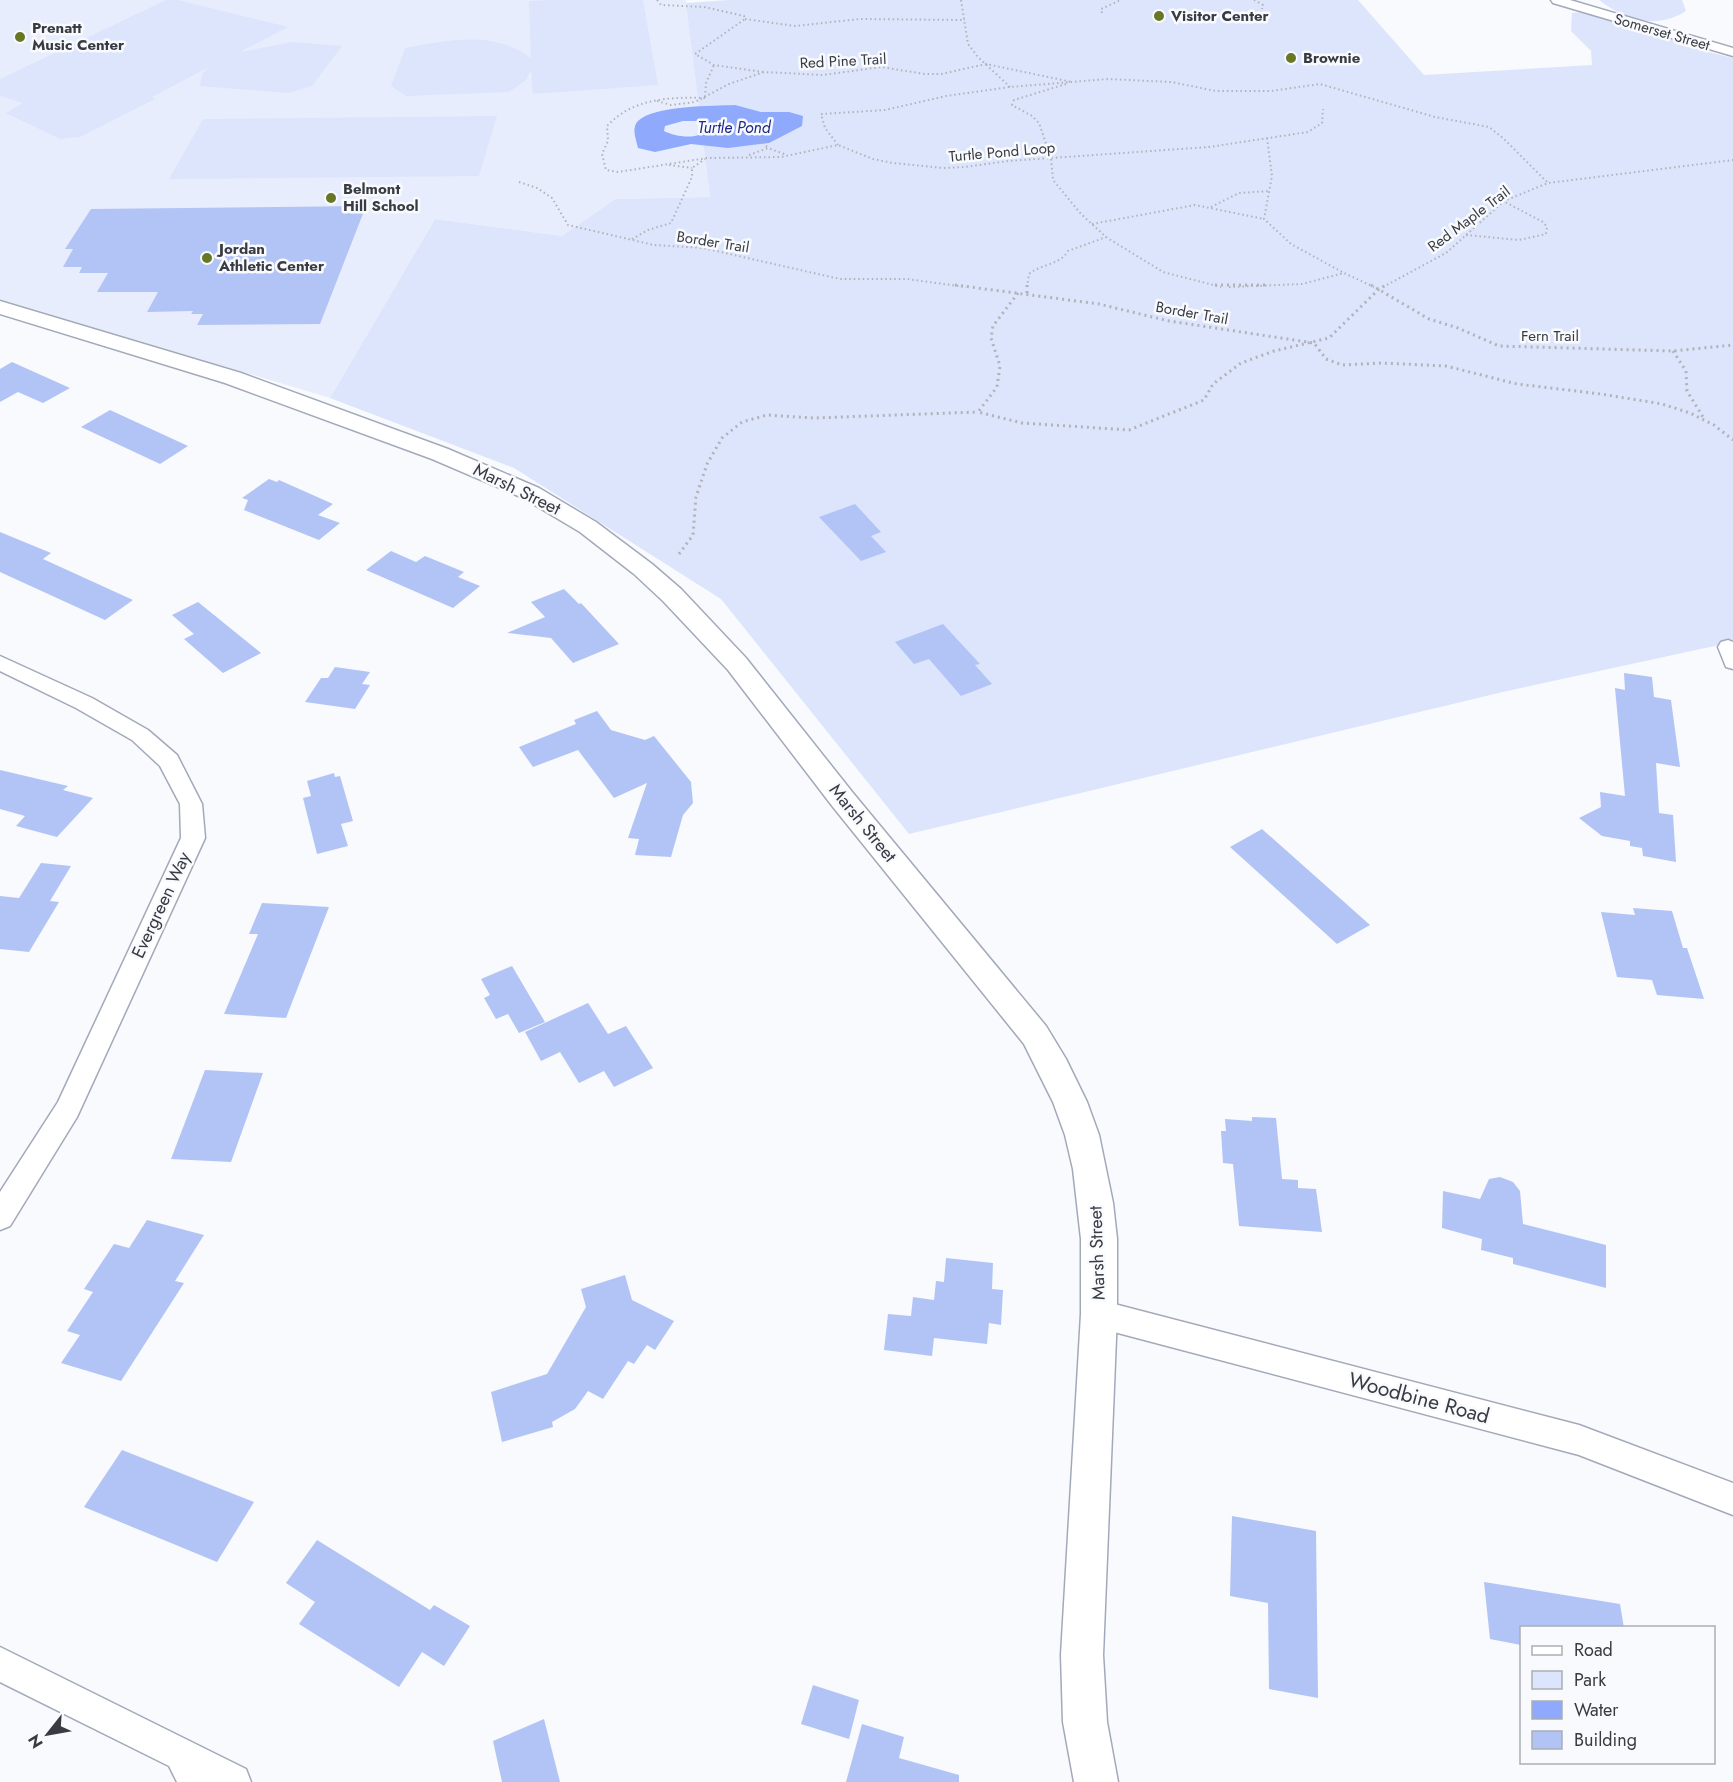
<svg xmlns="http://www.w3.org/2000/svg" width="1733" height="1782" viewBox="0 0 1733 1782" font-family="Jost,sans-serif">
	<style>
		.built { fill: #e8edfd }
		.green { fill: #dde5fc }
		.water { fill: #8fa9fc; fill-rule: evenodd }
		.building { fill: #b2c4f6 }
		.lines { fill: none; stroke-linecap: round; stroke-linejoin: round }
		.minor-casing { stroke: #a2a9ba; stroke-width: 3 }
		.tertiary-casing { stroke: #a2a9ba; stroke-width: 3 }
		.path-far1 { stroke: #b1b3b8; stroke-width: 2; stroke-dasharray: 1.5 3; stroke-linecap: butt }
		.path { stroke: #b1b3b8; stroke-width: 3; stroke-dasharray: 2 4; stroke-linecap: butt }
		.minor { fill: #fff; fill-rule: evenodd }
		.tertiary { fill: #fff; fill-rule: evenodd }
		.poi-dot { fill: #677725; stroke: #f8fafd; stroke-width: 2 }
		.labels { text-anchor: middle; stroke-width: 5; stroke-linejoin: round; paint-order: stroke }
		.far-poi-label { font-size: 15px; font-weight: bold; fill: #383b42; stroke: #f8fafd; text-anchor: start }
		.far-street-label { font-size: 15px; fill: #383b42; stroke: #f8fafd }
		.far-water-label { font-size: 16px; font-style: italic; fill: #1d2986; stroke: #f8fafd }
		.street-label { font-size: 18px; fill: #383b42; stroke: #f8fafd }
		.near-street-label { font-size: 21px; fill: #383b42; stroke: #f8fafd }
	</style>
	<rect width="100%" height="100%" fill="#f8fafd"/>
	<polygon class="built" points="0,0 686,0 710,197 615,199 562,236 435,219 330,398 0,299"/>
	<g class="green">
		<polygon points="166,0 178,0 288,27 240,52 293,42 342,46 312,86 288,93 200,86 202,74 209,67 152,97 155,99 80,137 60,139 6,113 23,103 0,96 0,79"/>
		<path d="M553,0H643L658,85L533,94L531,70L526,80L509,92L406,96L391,86L405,48C447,40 494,30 531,58L529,1Z"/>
		<path d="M728,0H1358L1424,75L1592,65L1591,51L1571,31L1572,13C1602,8 1649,30 1678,39L1676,44L1733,58V642L1507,691L909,834L721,599L514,468L330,398L435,219L562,236L615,199L710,197L686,3Z"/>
		<path d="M1599,0H1682L1686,11C1656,30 1625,20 1599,0Z"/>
		<polygon points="497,116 479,176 169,179 203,119"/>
	</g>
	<path class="water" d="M735,105L761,112H789L803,116L802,126L769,143L728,148L691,144L655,152L638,148C636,139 631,128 638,121C654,105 714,106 735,105ZM683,121H696L712,127C701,140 678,138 664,131L665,126Z"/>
	<g class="building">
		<polygon points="366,206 320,324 197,325 203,314 191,314 193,311 147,312 158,292 97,292 108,273 79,273 82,267 63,267 73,249 65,249 91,209"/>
		<polygon points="12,362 70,388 43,403 18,392 0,402 0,369"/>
		<polygon points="110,410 188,446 160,464 81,427"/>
		<polygon points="269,479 277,482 279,480 333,504 318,515 340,523 319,540 244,510 248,500 242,498"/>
		<polygon points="855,504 881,532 871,536 886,552 861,561 819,517"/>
		<polygon points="0,532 51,553 43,559 133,600 105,620 0,572"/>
		<polygon points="391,551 416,562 425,556 464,572 458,577 480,586 453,608 366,570"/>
		<polygon points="564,589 579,604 581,603 619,644 573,663 551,638 507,633 545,617 531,602"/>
		<polygon points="198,602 261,653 223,673 184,639 194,634 172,615"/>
		<polygon points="943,624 980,664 975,665 992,684 961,696 929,659 914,664 895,642"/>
		<polygon points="335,667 370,672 362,684 370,685 355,709 305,702 321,678 328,678"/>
		<polygon points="1624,673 1652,677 1654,697 1671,700 1680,767 1656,763 1659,813 1673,815 1676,862 1643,856 1642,848 1630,846 1630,841 1602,836 1579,818 1601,807 1600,792 1625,796 1615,688 1625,690"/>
		<polygon points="597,711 611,730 645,740 654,736 691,782 693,803 683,815 671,857 635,855 639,839 628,838 647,783 614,798 578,750 533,767 519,747 576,724 574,720"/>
		<polygon points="0,770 68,786 63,790 93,798 57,837 16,826 25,816 0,809"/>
		<polygon points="334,773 335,777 340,776 353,821 341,824 348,846 317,854 303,798 311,796 307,781"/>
		<polygon points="1262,829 1370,925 1337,944 1230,847"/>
		<polygon points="41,863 71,866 50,901 59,902 29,952 0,949 0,896 19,898"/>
		<polygon points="262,903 329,907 286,1018 224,1014 258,934 249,934"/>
		<polygon points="1633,908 1672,911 1683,948 1687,948 1704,999 1657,995 1652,980 1617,977 1601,912 1635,915"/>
		<polygon points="512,966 545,1022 519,1033 508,1014 496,1019 484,998 490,995 481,979"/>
		<polygon points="588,1003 608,1034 626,1026 653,1068 614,1087 604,1071 579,1083 560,1052 541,1061 525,1032"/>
		<polygon points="205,1070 263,1073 231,1162 171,1159"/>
		<polygon points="1252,1117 1276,1118 1282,1179 1298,1180 1298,1188 1316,1189 1322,1232 1239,1226 1233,1164 1223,1163 1221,1131 1226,1131 1225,1119 1252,1121"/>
		<polygon points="1500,1177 1513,1182 1520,1191 1523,1224 1606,1245 1606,1288 1513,1264 1513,1258 1481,1250 1482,1239 1442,1228 1443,1191 1480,1199 1489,1179"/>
		<polygon points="147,1220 204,1235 175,1281 184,1283 121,1381 61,1363 80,1335 67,1331 93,1292 84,1289 114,1244 129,1248"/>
		<polygon points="946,1258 993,1263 992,1289 1003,1290 1001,1325 989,1323 987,1344 934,1338 932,1356 884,1350 888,1314 911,1316 913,1297 934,1300 936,1281 944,1282"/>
		<polygon points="625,1275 632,1300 674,1321 655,1350 647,1345 634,1364 628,1361 603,1399 588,1391 575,1409 552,1422 553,1427 502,1442 491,1392 547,1374 586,1307 581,1289"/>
		<polygon points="122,1450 254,1502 217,1562 84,1507"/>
		<polygon points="1232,1516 1316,1531 1318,1698 1269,1689 1268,1603 1230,1596"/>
		<polygon points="317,1540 430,1610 434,1605 470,1626 444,1666 422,1652 399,1687 299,1624 315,1602 286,1583"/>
		<polygon points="1484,1582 1620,1604 1624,1628 1521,1628 1521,1645 1490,1639"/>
		<polygon points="813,1685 859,1700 849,1739 801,1724"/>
		<polygon points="544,1719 560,1782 502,1782 493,1741"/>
		<polygon points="862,1724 904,1737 899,1758 959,1775 959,1782 846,1782"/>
	</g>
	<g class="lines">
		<g class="minor-casing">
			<g id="minor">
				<polygon points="1551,0 1570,0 1733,48 1733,56 1553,3"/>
				<polygon points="1728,640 1733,642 1733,669 1726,667 1718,647 1721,642"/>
				<polygon points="0,656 92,698 148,730 177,755 202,804 205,838 77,1117 10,1226 0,1230 0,1192 58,1102 181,838 180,804 160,766 132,740 76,708 0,671"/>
				<polygon points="1099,1300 1579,1425 1733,1483 1733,1515 1579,1455 1099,1328 1089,1324 1084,1314 1089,1304"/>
				<polygon points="0,1647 246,1769 251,1782 177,1782 169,1766 0,1682"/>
			</g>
		</g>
		<g class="tertiary-casing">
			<polygon id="tertiary" points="0,301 241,373 448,449 539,488 596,522 652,564 681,589 746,658 853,793 1046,1026 1066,1059 1087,1102 1099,1135 1113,1203 1117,1239 1117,1314 1103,1655 1107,1722 1118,1782 1074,1782 1063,1722 1061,1655 1081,1314 1081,1239 1073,1169 1065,1135 1053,1102 1024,1044 833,807 728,670 663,601 634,574 580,532 523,498 432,459 225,383 0,314"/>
		</g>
		<g class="path-far1">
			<polyline points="657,0 661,5 704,7 744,16 745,19 695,54 714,65 763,72"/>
			<polyline points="961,0 968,44 978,57 1010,87"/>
			<polyline points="1254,0 1263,5 1262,9"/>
			<polyline points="1102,13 1101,9 1121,0"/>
			<polyline points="745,19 795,26 860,19 965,20"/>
			<polyline points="1066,84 1014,100 1012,105 1032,116 1039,123 1051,158 1053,180 1081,214 1106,237 1163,272 1221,287"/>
			<polyline points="705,97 706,83 714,65"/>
			<path d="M705,98C669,97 633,98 607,126L608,141L602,154L606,170L618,172L707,158L781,157L838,145L873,159L893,163L943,168L965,167L1008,161L1209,147L1308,132L1322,123L1323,109"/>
			<polyline points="657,101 671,105 695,102 729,84 764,72 823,75 881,67 925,74 941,74 986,64 1072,82"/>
			<polyline points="1267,138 1272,176 1264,219 1291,244 1344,273"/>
			<polyline points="760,139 768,148"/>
			<polyline points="838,145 825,128 821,114 885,110 946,96 1010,87 1108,79 1171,82 1216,91 1271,91 1320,84 1435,117 1489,127 1503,138 1547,182"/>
			<polyline points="749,155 768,148 787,155"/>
			<polyline points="669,165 692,168"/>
			<polyline points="519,182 537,188 552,198 568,225 654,245 703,248 840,279 907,279 966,287"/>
			<polyline points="1211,207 1239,193 1270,191"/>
			<polyline points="1092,224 1195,205 1264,219"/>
			<polyline points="1466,235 1519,240 1546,234 1547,227 1543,222 1505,202"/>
			<polyline points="632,239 648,230 671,223 692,177 692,168 705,159"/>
			<path d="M1027,287L1029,274C1041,264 1060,265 1068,251L1106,237"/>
			<polyline points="1229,287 1302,284 1344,273 1374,287"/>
			<polyline points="1383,287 1446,253 1504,201 1548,183 1733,160"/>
		</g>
		<g class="path">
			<polyline points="955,285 1099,304 1169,321 1314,343 1326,359 1342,365 1382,363 1446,366 1517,384 1601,394 1662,404 1690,413 1714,425 1733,440"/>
			<polyline points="1027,285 1027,294"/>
			<polyline points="1215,285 1269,285"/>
			<polyline points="1371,285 1429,319 1458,328 1499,346 1673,351 1733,345"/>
			<polyline points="1018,293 993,326 991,338 1000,366 997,387 978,412 1022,423 1129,430 1204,400 1213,384 1241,363 1274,351 1329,338 1379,289 1386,285"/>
			<polyline points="1673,351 1686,371 1687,391 1703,417"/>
			<polyline points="679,554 693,535 696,497 707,464 722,438 742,422 767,415 814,418 978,412"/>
		</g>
		<use href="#minor" class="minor"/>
		<use href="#tertiary" class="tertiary"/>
	</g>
	<g class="poi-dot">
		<circle cx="1159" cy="16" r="6"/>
		<circle cx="20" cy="37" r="6"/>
		<circle cx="1291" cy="58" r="6"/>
		<circle cx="331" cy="198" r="6"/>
		<circle cx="207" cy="258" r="6"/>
	</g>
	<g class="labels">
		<g class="far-poi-label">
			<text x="1171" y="21">Visitor Center</text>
			<text x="32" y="33">Prenatt<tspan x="32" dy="17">Music Center</tspan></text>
			<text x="1303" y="63">Brownie</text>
			<text x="343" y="194">Belmont<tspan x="343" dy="17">Hill School</tspan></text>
			<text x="219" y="254">Jordan<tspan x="219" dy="17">Athletic Center</tspan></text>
		</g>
		<g class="far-street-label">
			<text transform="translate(1662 32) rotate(16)" y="5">Somerset Street</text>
			<text transform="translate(843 61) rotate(-3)" y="5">Red Pine Trail</text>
			<text transform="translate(1002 152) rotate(-5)" y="5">Turtle Pond Loop</text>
			<text transform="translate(1469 219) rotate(-37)" y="5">Red Maple Trail</text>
			<text transform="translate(713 242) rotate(9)" y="5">Border Trail</text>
			<text transform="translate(1192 313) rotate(10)" y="5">Border Trail</text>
			<text x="1550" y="341">Fern Trail</text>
		</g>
		<g class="far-water-label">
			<text x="734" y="133">Turtle Pond</text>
		</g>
		<g class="street-label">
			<text transform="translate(517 489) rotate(26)" y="6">Marsh Street</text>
			<text transform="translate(863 823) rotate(51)" y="6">Marsh Street</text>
			<text transform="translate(161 905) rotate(-65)" y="6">Evergreen Way</text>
			<text transform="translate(1097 1253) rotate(-92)" y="6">Marsh Street</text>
		</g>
		<g class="near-street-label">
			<text transform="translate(1419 1398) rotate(15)" y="7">Woodbine Road</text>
		</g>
	</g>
	<rect x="1520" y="1626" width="195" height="138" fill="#f8fafd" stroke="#abaeb2" stroke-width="1.5"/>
	<rect x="1532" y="1646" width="30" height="9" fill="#ffffff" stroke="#abaeb2" stroke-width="1.5"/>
	<text x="1574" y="1656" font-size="18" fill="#383b42">Road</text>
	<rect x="1532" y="1671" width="30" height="18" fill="#dde5fc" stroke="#abaeb2" stroke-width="1.5"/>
	<text x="1574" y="1686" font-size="18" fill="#383b42">Park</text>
	<rect x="1532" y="1701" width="30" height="18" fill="#8fa9fc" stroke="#abaeb2" stroke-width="1.5"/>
	<text x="1574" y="1716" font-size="18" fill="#383b42">Water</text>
	<rect x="1532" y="1731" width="30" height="18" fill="#b2c4f6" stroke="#abaeb2" stroke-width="1.5"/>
	<text x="1574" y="1746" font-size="18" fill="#383b42">Building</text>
	<g transform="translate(48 1734) rotate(239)" stroke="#f8fafd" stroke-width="4.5" paint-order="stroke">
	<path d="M0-4.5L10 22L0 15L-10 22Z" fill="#383b42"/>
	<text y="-9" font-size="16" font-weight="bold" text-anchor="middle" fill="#383b42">N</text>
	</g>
</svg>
